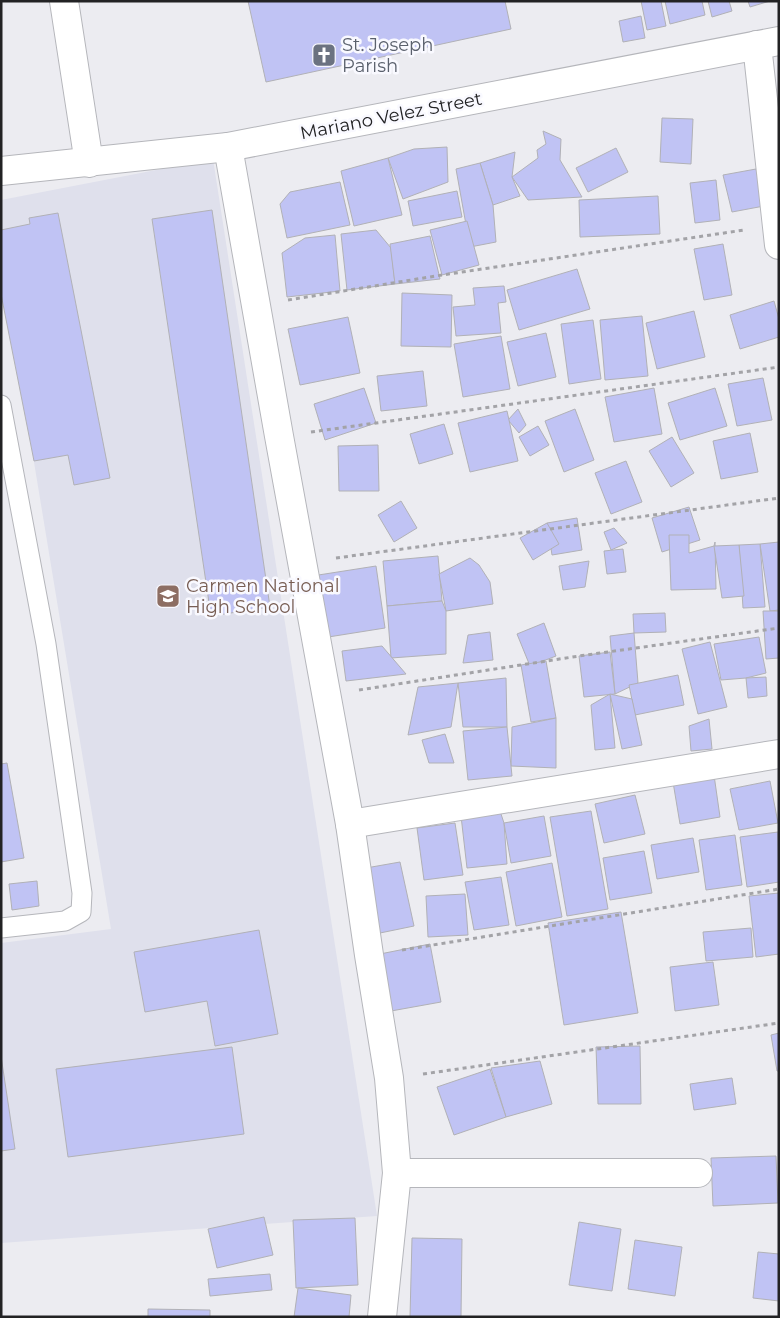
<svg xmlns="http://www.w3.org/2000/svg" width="780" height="1318" viewBox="0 0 780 1318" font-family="Montserrat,sans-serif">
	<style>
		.built { fill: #dfe0ec }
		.building { fill: #c0c3f4; stroke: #b1b1b6 }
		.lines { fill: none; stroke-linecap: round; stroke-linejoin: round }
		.service-casing { stroke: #b5b6bb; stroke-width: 21 }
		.minor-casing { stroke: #b5b6bb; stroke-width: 30 }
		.tertiary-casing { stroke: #b5b6bb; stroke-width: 30 }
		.path { stroke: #a3a3a7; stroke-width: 3; stroke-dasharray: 4 4; stroke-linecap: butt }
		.service { stroke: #fff; stroke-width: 19 }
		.minor { stroke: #fff; stroke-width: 28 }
		.tertiary { stroke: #fff; stroke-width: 28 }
		.labels { text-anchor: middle; stroke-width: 5; stroke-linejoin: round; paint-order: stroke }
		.worship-label { font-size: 18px; fill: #5b616d; stroke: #f9f9ff; text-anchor: start }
		.street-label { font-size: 18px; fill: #222224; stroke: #f9f9ff }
		.education-label { font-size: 18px; fill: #785e54; stroke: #f9f9ff; text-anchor: start }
	</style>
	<rect width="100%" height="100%" fill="#ececf1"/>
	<polygon class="built" points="213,159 377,1216 1,1243 1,943 111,929 1,262 1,200"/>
	<g class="building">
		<polygon points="248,1 505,1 511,29 266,82"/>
		<polygon points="641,1 661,1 666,26 647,30"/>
		<polygon points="665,1 702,1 705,15 670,24"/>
		<polygon points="708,1 729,1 732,11 712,17"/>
		<polygon points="748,1 770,1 750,7"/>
		<polygon points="641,16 645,38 623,42 619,21"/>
		<polygon points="662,118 693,119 691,164 660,162"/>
		<polygon points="543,131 561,139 560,160 582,197 528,200 512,177 538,158 537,150 546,144"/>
		<polygon points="447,147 448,182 403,199 388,158 414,149"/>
		<polygon points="616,148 628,172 588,192 576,168"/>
		<polygon points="515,152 512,177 520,196 493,205 480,163"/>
		<polygon points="388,158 402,215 354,226 341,171"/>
		<polygon points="480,163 493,205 496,242 470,247 456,169"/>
		<polygon points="756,169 764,206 732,212 723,175"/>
		<polygon points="716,180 720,220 695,223 690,183"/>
		<polygon points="340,182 350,225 287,238 280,204 290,192"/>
		<polygon points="457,191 462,217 413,226 408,201"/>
		<polygon points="658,196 660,234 580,237 579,200"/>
		<polygon points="212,210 270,607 211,616 152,219"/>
		<polygon points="58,213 110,478 74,485 68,455 34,461 1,294 1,230 30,224 29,218"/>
		<polygon points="467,221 479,265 442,275 430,230"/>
		<polygon points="376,230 391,248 395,284 347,290 341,234"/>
		<polygon points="335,235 340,291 287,297 282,253 305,238"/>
		<polygon points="430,236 440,279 395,284 390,244"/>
		<polygon points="723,244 732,295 704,300 694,249"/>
		<polygon points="577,269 590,309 519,330 507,290"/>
		<polygon points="504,286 506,302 498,303 501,333 456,336 453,307 475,305 473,288"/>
		<polygon points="402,293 452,295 451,347 401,346"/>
		<polygon points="774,301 779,319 779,337 740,349 730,315"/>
		<polygon points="694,311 705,357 657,369 646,323"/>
		<polygon points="642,316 648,376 605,380 600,320"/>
		<polygon points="348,317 360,373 300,385 288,329"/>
		<polygon points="593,320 601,379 569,384 561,324"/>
		<polygon points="546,333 556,377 518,386 507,342"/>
		<polygon points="501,336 510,389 463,397 454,344"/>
		<polygon points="423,371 427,406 381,411 377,376"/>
		<polygon points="763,378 772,420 737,426 728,384"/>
		<polygon points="364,388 376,423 325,440 314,404"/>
		<polygon points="654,388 662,434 614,442 605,397"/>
		<polygon points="715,388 727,426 680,440 668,403"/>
		<polygon points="518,409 526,425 519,433 508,420"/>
		<polygon points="575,409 594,460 564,472 545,421"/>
		<polygon points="507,411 518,461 470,472 458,423"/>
		<polygon points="444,424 453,454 419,464 410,434"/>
		<polygon points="538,426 549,445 530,456 519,437"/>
		<polygon points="750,433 758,472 721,479 713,441"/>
		<polygon points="672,437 694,473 671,487 649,451"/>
		<polygon points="378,445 379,491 339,491 338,446"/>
		<polygon points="626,461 642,502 611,514 595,473"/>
		<polygon points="401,501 417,528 394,542 378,515"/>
		<polygon points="689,507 700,540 662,552 652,518"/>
		<polygon points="577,518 582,550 552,555 547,523"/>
		<polygon points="547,523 559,544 533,560 520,538"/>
		<polygon points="614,528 627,543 611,550 604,532"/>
		<polygon points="669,535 689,535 689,553 714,546 715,542 716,589 671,590"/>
		<polygon points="779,542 779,610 770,611 760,544"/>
		<polygon points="760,544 765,607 743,608 739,545"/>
		<polygon points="739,545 744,596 722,598 714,546"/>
		<polygon points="623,549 626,572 607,574 604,551"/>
		<polygon points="438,556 442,601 387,606 383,561"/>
		<polygon points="470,558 479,565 490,582 493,604 446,611 439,574"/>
		<polygon points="589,561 585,587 563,590 559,566"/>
		<polygon points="376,566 385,628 322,638 312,576"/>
		<polygon points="442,601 446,611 446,654 391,658 387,606"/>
		<polygon points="763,611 779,611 779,658 766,659"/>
		<polygon points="665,613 666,632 634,633 633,614"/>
		<polygon points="544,623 556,656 530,666 517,634"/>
		<polygon points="490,632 493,660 463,663 468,635"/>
		<polygon points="634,633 638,683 615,694 610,636"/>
		<polygon points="759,637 766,673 746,678 721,680 714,644"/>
		<polygon points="710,642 727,707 698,714 682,649"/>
		<polygon points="382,646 406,674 346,681 342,651"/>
		<polygon points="610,652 615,694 584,697 579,656"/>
		<polygon points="546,661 556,718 531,722 521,665"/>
		<polygon points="678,675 684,705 635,715 629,685"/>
		<polygon points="766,677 767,696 748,698 746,678"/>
		<polygon points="506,678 507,727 463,727 458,683"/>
		<polygon points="458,683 451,727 408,735 418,687"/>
		<polygon points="610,694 615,748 595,750 591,705"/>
		<polygon points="610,694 632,699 642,745 622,749"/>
		<polygon points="556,718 556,768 511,766 512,727"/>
		<polygon points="709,719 712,749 691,751 689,726"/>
		<polygon points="507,727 512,776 468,780 463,731"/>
		<polygon points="445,734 454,763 429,763 422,740"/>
		<polygon points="7,763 24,858 1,862 1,764"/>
		<polygon points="714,775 720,817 680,824 673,782"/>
		<polygon points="770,781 778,823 739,830 730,789"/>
		<polygon points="635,795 645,834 604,843 595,804"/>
		<polygon points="500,811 504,823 507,864 467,868 461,816"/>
		<polygon points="591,811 608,909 567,916 550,817"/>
		<polygon points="544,816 551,856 511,863 504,823"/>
		<polygon points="455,823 463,875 424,880 417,828"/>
		<polygon points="778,832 779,882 747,887 740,837"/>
		<polygon points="735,835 742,885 706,890 699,840"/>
		<polygon points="693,838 699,872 657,879 651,845"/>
		<polygon points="644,851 652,893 610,900 603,858"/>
		<polygon points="400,862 414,926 380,933 366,868"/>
		<polygon points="552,863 562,917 516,926 506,872"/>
		<polygon points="501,877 509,925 474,930 465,882"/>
		<polygon points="37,881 39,906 12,910 9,884"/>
		<polygon points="779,893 779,954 756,957 749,896"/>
		<polygon points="465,894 468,935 428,937 426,896"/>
		<polygon points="621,912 638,1013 564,1025 548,923"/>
		<polygon points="751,928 753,957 706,961 703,932"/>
		<polygon points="259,930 278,1034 215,1046 207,1001 145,1012 134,952"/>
		<polygon points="430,944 441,1002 391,1011 380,954"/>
		<polygon points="713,962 719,1005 675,1011 670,967"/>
		<polygon points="779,1033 779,1071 777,1071 771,1035"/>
		<polygon points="640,1046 641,1104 598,1104 596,1047"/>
		<polygon points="232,1047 244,1134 68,1157 56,1069"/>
		<polygon points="1,1056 15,1149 1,1151"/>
		<polygon points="540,1061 552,1104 506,1117 491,1068"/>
		<polygon points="490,1069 506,1117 454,1135 437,1087"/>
		<polygon points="732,1078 736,1104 694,1110 690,1084"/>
		<polygon points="776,1156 778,1203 713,1206 711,1158"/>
		<polygon points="264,1217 273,1255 217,1268 208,1229"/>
		<polygon points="355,1218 358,1285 296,1288 293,1220"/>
		<polygon points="579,1222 621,1229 612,1291 569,1285"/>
		<polygon points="412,1238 462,1239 461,1317 410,1317"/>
		<polygon points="635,1240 682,1247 675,1296 628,1289"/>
		<polygon points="758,1252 779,1254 779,1301 753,1298"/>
		<polygon points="270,1274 272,1290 210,1296 208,1279"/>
		<polygon points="298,1288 351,1295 349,1317 294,1317"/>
		<polygon points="148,1309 210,1310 210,1317 148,1317"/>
	</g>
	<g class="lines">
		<g class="service-casing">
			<polyline id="service" points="1,405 46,644 82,893 81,912 65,921 1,928"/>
		</g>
		<g class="minor-casing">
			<g id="minor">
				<polyline points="64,1 89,163"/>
				<polyline points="757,45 779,245"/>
				<polyline points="228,147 279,436 350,824 369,955 389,1078 397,1173 382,1317"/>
				<polyline points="350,824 779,754"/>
				<polyline points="397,1173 698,1173"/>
			</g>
		</g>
		<g class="tertiary-casing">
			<polyline id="tertiary" points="1,171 228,147 779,41"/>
		</g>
		<g class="path">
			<polyline points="288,300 442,275 744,230"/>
			<polyline points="311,432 779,367"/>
			<polyline points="336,558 779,498"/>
			<polyline points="359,690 579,656 779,628"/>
			<polyline points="402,950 779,889"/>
			<polyline points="423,1074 779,1023"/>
		</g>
		<use href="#service" class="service"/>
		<use href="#minor" class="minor"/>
		<use href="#tertiary" class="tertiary"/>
	</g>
	<defs>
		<g id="church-square" transform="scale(1.25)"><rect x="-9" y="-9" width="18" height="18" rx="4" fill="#6b7280" stroke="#f9f9ff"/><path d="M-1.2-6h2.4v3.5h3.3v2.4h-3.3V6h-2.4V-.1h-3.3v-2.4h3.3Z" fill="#fff"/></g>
		<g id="school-square" transform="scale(1.25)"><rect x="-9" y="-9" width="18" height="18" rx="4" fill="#8d6e63" stroke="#f9f9ff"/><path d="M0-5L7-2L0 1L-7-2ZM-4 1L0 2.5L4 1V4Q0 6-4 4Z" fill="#fff"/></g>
	</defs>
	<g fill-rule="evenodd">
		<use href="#church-square" x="324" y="55"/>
		<use href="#school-square" x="168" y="596"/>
	</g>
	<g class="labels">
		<g class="worship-label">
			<text x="342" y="51">St. Joseph<tspan x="342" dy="21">Parish</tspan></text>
		</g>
		<g class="street-label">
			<text transform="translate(391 116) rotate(-11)" y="6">Mariano Velez Street</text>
		</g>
		<g class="education-label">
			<text x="186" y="592">Carmen National<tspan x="186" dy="21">High School</tspan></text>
		</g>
	</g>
	<rect width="780" height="1318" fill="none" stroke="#222224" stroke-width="5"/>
</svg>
